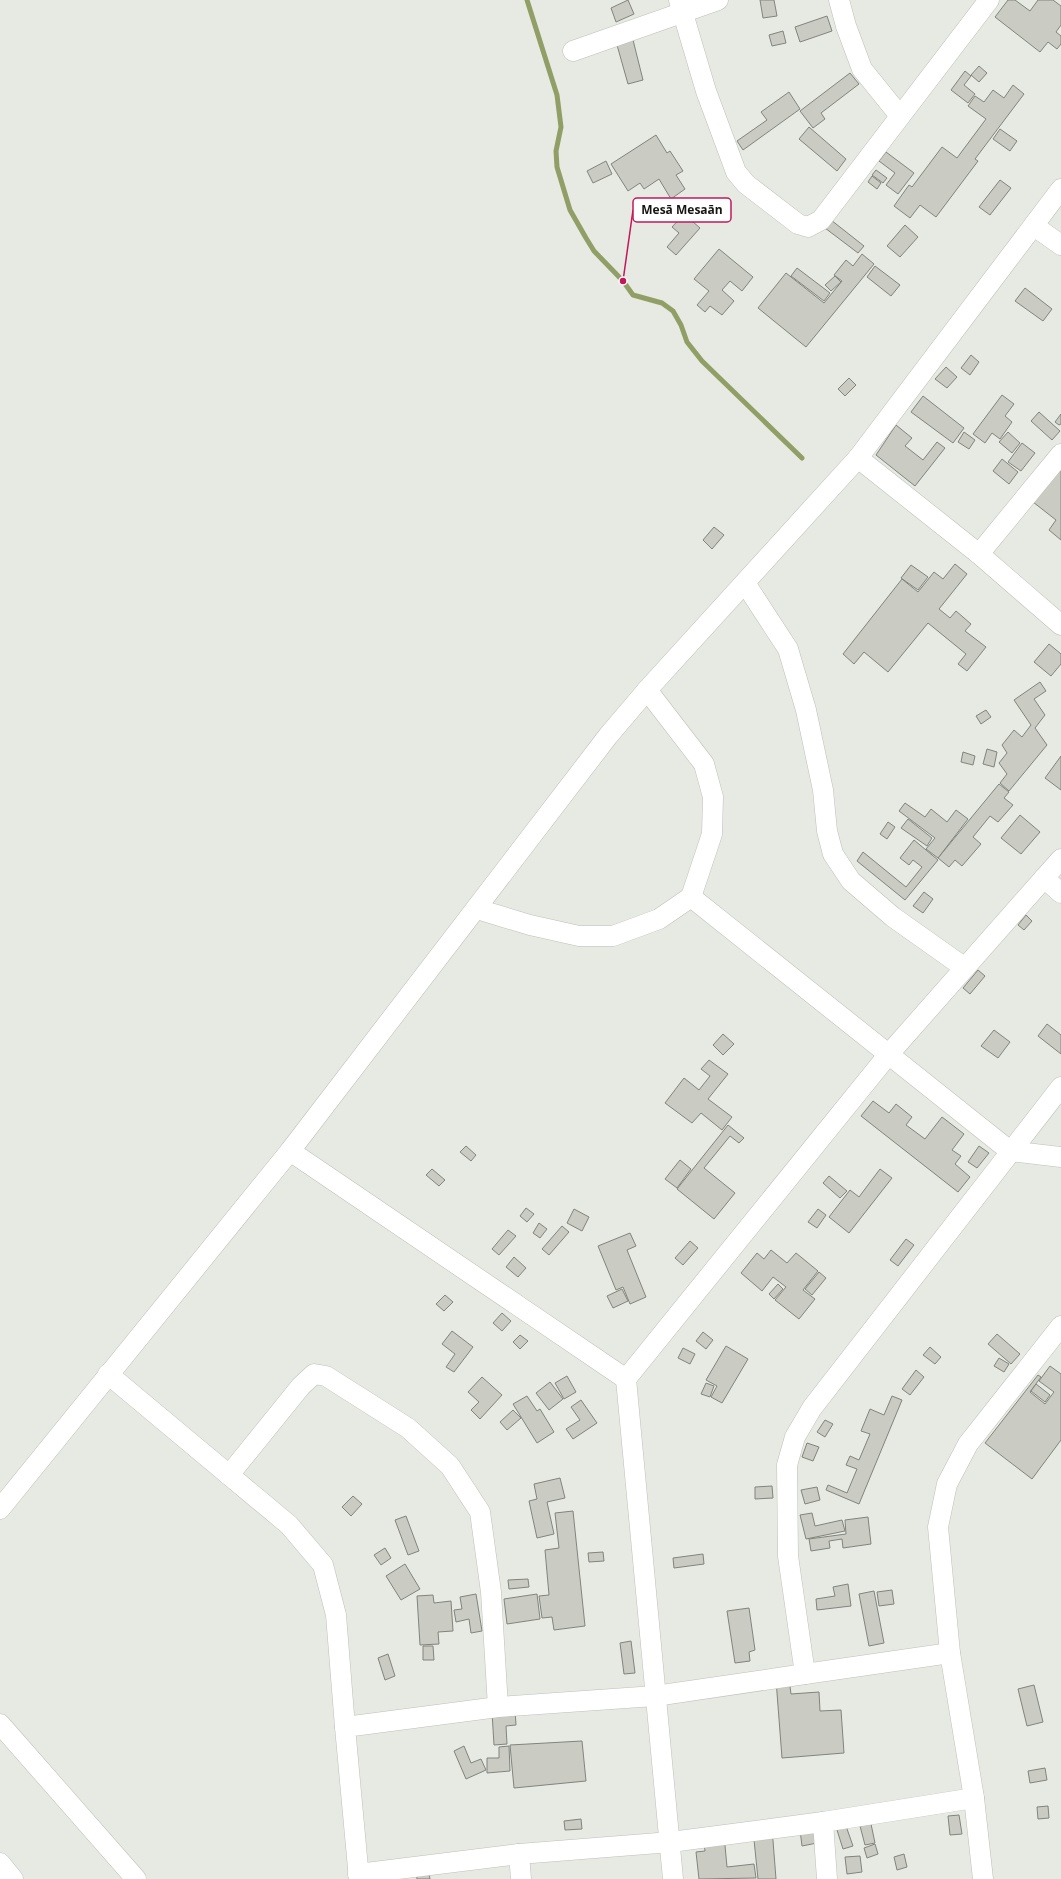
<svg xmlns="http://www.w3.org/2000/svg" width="1061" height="1879" viewBox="0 0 1061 1879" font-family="'Open Sans',sans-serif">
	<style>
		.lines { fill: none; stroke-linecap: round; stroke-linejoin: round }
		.stream { stroke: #919f67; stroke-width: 5 }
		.building { fill: #caccc4; stroke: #81847c }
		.minor-casing { stroke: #bec0b8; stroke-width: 21 }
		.minor { stroke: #fff; stroke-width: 20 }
		.leader { fill: none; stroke: #c2185b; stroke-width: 1.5 }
		.callout-dot { fill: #c2185b; stroke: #fff; stroke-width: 1.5 }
		.callout { fill: #fff; stroke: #c2185b; stroke-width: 1.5 }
		.callout-label { font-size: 12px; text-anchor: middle; font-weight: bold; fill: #161614 }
	</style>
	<rect width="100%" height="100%" fill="#e7eae2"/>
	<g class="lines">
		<polyline class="stream" points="527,0 557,95 561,127 556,151 557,167 570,210 586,238 594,251 623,281 633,295 662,303 673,311 681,325 687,342 702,361 802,458"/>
	</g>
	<g class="building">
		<polygon points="628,0 634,14 616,22 611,8"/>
		<polygon points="760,0 774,0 777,16 763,18"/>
		<polygon points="1008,0 1015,0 1030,11 1038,0 1053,0 1061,6 1061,25 1056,32 1061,36 1061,44 1057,49 1048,42 1040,52 995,17"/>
		<polygon points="827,16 832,31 800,42 795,27"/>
		<polygon points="783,31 786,43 772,46 769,35"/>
		<polygon points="633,40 643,80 628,84 617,45"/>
		<polygon points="979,66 987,73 979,82 971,75"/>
		<polygon points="965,71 971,76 964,85 975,94 968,103 951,90"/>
		<polygon points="850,73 859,84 821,113 825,119 813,128 800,111"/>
		<polygon points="1013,85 1024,94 975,159 978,161 936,217 920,205 910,218 894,206 909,185 912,187 942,147 957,158 986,119 968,106 975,96 984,102 993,90 1004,98"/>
		<polygon points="789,92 800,109 743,150 737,141 767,120 761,112"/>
		<polygon points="809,127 846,159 837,171 799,139"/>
		<polygon points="1000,129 1017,141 1010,151 993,139"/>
		<polygon points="656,135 667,153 670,151 683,171 676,175 685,189 671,199 659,179 644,189 640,183 628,191 611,164"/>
		<polygon points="886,152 914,173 898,194 886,185 895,173 879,161"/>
		<polygon points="606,161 612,174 593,183 587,171"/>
		<polygon points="876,170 887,178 883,183 872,175"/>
		<polygon points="872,176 881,183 877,189 868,182"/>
		<polygon points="1000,180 1011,188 990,215 979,207"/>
		<polygon points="684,214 700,228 676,255 667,247 679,233 672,227"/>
		<polygon points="831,220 864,246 858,253 825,228"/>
		<polygon points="905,225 918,237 900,257 887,246"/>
		<polygon points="719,249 753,277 742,291 730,281 722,290 734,301 722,315 710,306 705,312 697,305 709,291 694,279"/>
		<polygon points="862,254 874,264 806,347 758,308 786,273 824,303 842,281 834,275 846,260 853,266"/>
		<polygon points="875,266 900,285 891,296 867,277"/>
		<polygon points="797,268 830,293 824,301 791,276"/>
		<polygon points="835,276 841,282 831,291 825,285"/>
		<polygon points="1025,288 1052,309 1043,321 1015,301"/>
		<polygon points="971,355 979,362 970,375 961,368"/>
		<polygon points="946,367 957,377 947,388 935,379"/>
		<polygon points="849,378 856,385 845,396 838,389"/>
		<polygon points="1002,395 1014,404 1005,416 1012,422 1000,439 992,433 985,443 973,434"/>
		<polygon points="923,396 964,428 953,443 911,412"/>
		<polygon points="1039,412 1060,431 1052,440 1031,421"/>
		<polygon points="1061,414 1061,424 1059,425 1055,422"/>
		<polygon points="896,425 912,438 905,446 923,460 937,442 945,448 915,486 876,455"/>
		<polygon points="964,432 975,440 969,449 958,442"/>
		<polygon points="1008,432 1020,443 1012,453 999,442"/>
		<polygon points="1022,443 1035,453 1021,471 1008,462"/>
		<polygon points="1002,459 1018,472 1009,484 993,471"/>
		<polygon points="1061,467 1061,540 1049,530 1056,520 1033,502"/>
		<polygon points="714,527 724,535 712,549 703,540"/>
		<polygon points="955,564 967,574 939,609 950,618 956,611 971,624 965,631 986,647 967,671 958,664 966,654 928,623 888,672 864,652 854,664 843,654 902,579 918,592 934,572 943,579"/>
		<polygon points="911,565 928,577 918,590 901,578"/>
		<polygon points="1049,644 1061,654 1061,664 1051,676 1034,662"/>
		<polygon points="1040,682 1046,691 1034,699 1045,715 1035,728 1047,745 1009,791 1000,783 1007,774 999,763 1007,753 1002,745 1014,730 1022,737 1031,725 1014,700"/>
		<polygon points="986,710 991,717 981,724 976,716"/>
		<polygon points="987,749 997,752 994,767 983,764"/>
		<polygon points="963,752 975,756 973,765 961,762"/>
		<polygon points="1061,756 1061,790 1045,778"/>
		<polygon points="999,784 1009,792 1004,798 1013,805 998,822 990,816 973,837 981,844 962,866 955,860 949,867 938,858"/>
		<polygon points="905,803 925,817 931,809 947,822 956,810 968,819 938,858 926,849 935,838 899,811"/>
		<polygon points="1020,815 1040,832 1021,854 1001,838"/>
		<polygon points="908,819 932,838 927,846 901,828"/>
		<polygon points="888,822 895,827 887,839 880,834"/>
		<polygon points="914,840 938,860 905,900 857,861 863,852 906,887 922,867 913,860 909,865 900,858"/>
		<polygon points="924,892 933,899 923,913 913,906"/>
		<polygon points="1026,915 1032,921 1024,930 1018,925"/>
		<polygon points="978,970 985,976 970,994 963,988"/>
		<polygon points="1047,1024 1061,1035 1061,1054 1038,1036"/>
		<polygon points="994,1030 1010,1042 998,1058 981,1046"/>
		<polygon points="723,1034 734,1044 723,1055 713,1045"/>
		<polygon points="709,1060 728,1074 708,1099 732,1117 722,1130 701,1113 692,1123 665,1103 684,1078 699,1090 710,1076 701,1069"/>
		<polygon points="873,1101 889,1113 896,1104 912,1117 906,1125 925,1139 942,1117 964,1134 952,1150 961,1156 955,1164 970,1177 958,1192 861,1116"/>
		<polygon points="728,1125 744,1138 739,1143 730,1136 704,1168 735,1193 714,1219 677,1189"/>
		<polygon points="466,1146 476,1155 471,1161 460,1152"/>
		<polygon points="979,1146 989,1153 977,1168 968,1162"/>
		<polygon points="680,1160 691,1169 677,1188 665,1179"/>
		<polygon points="432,1169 445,1180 439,1186 426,1175"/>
		<polygon points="880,1169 892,1178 849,1233 829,1217 850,1190 859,1197"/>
		<polygon points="829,1176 847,1191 840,1198 823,1183"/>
		<polygon points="526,1208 534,1214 527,1222 520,1216"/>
		<polygon points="574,1209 589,1217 582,1231 567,1223"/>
		<polygon points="818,1209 826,1215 817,1228 808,1222"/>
		<polygon points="539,1223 547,1229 540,1238 533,1233"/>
		<polygon points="562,1226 569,1232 549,1255 542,1249"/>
		<polygon points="508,1230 516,1236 499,1255 492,1249"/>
		<polygon points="630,1233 636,1246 627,1250 646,1297 630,1304 623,1287 616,1290 598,1246"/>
		<polygon points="906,1239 914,1245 898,1266 890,1260"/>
		<polygon points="690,1241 698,1248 683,1265 675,1258"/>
		<polygon points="771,1250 787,1263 796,1253 818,1271 803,1290 815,1299 799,1319 775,1300 786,1287 773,1277 762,1291 741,1273 757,1253 764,1259"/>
		<polygon points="514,1257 526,1268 518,1277 506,1267"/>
		<polygon points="819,1272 826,1278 812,1295 805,1289"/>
		<polygon points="778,1284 783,1289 774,1299 769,1294"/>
		<polygon points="622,1289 628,1301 613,1308 607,1296"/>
		<polygon points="445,1295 453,1302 444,1311 436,1304"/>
		<polygon points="502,1313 511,1321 502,1331 493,1323"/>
		<polygon points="452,1331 473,1347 454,1372 446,1367 455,1354 442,1344"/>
		<polygon points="703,1332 713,1340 706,1349 696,1341"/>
		<polygon points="997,1334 1020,1354 1011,1364 988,1344"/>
		<polygon points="520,1335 528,1341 520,1349 513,1342"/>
		<polygon points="726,1346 748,1359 722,1403 711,1397 717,1386 706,1380"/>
		<polygon points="930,1347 941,1357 935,1364 923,1355"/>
		<polygon points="683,1348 695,1354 690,1364 678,1358"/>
		<polygon points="999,1358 1009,1364 1004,1372 994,1366"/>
		<polygon points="1050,1366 1061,1374 1061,1440 1032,1479 985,1443 1038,1375 1041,1377 1030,1392 1045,1404 1054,1392 1039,1381"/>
		<polygon points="916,1370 924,1377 910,1395 902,1389"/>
		<polygon points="567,1376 576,1392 564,1399 555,1383"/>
		<polygon points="482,1377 502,1395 480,1419 471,1410 479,1402 468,1392"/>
		<polygon points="550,1382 563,1399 549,1410 536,1393"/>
		<polygon points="706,1383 714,1386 710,1397 701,1394"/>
		<polygon points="1036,1384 1050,1395 1045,1402 1031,1391"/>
		<polygon points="527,1396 537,1411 540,1409 554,1432 537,1443 513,1404"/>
		<polygon points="892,1396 902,1400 859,1504 826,1490 828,1485 847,1493 857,1469 846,1465 850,1456 859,1460 870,1434 861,1431 870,1409 884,1415"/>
		<polygon points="581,1400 597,1423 573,1439 566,1429 580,1420 571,1407"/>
		<polygon points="513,1410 521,1418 507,1430 500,1422"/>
		<polygon points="825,1420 833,1424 825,1437 817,1432"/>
		<polygon points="807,1443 819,1447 813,1461 802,1457"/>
		<polygon points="560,1478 565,1498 547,1502 554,1534 537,1538 529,1501 537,1499 534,1484"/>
		<polygon points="772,1486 773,1498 755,1499 755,1487"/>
		<polygon points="817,1487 820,1500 805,1504 801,1490"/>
		<polygon points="353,1496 362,1504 351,1516 342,1507"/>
		<polygon points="573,1511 585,1626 554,1630 552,1617 542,1618 539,1596 549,1595 545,1550 559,1548 555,1513"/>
		<polygon points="812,1513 815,1526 842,1520 845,1531 806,1539 800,1515"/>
		<polygon points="406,1516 419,1551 408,1555 395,1520"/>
		<polygon points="868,1517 871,1544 843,1548 842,1539 829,1541 830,1548 811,1551 809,1539 846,1534 845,1520"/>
		<polygon points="385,1548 391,1558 381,1565 374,1555"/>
		<polygon points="603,1552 604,1561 589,1562 588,1553"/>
		<polygon points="703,1554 704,1564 674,1568 673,1558"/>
		<polygon points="405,1564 420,1589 401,1600 386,1576"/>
		<polygon points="528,1579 529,1587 509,1589 508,1580"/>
		<polygon points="848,1584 851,1606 817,1610 816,1599 835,1596 833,1587"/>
		<polygon points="892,1590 894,1604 879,1606 877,1592"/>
		<polygon points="874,1591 884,1643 869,1646 859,1594"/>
		<polygon points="476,1594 482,1631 471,1633 469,1619 456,1622 454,1610 462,1609 460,1597"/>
		<polygon points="537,1594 540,1619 507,1624 504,1599"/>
		<polygon points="433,1595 434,1603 451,1601 453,1631 438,1632 439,1644 420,1645 417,1596"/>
		<polygon points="749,1608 755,1650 749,1652 750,1661 735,1663 727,1611"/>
		<polygon points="631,1641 635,1673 624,1674 620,1643"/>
		<polygon points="423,1646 433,1646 434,1660 423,1660"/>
		<polygon points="388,1654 395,1676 385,1680 378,1658"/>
		<polygon points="789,1679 791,1694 819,1692 820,1711 841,1710 844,1753 782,1758 776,1680"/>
		<polygon points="1034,1685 1043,1722 1027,1726 1018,1689"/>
		<polygon points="515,1710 516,1725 506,1726 507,1744 494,1745 492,1712"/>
		<polygon points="582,1741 586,1781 514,1788 510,1745"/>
		<polygon points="464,1746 471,1763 481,1759 486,1770 466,1779 454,1751"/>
		<polygon points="509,1746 510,1771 487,1773 487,1758 499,1758 499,1747"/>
		<polygon points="1045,1768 1047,1780 1030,1783 1028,1771"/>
		<polygon points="1048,1806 1049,1818 1038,1819 1037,1807"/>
		<polygon points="959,1815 962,1834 950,1835 948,1816"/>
		<polygon points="581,1819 582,1829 565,1830 564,1821"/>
		<polygon points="871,1824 875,1843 865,1845 860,1826"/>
		<polygon points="846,1826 853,1846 843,1849 837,1830"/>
		<polygon points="772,1828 776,1879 758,1879 753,1830"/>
		<polygon points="814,1828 817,1843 802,1846 800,1830"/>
		<polygon points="724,1835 727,1867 754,1864 756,1878 699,1879 696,1852 705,1851 703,1837"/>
		<polygon points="875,1844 878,1854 867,1858 864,1848"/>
		<polygon points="904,1854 907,1867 897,1870 894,1857"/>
		<polygon points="860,1856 862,1872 847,1874 845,1857"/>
		<polygon points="428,1868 430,1879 417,1879 416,1871"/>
	</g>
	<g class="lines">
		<g class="minor-casing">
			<g id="minor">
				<polyline points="679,0 706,91 736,172 746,184 798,224 808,227 821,220 989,0"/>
				<polyline points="839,0 846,26 862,69 900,116"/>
				<polyline points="573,51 718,0"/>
				<polyline points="1034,226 1061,245"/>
				<polyline points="858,458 979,554 1061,625"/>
				<polyline points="979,554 1061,454"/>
				<polyline points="745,583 788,649 806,710 823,790 827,831 833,854 851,881 893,917 965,968"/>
				<polyline points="647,690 704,764 713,797 712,834 691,897"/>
				<polyline points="1044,878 1061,893"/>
				<polyline points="477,909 530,925 579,936 613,936 659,919 691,897 1010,1151 1061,1157"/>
				<polyline points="290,1151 626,1379"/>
				<polyline points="108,1374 229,1475"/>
				<polyline points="0,1509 290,1151 608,736 647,690 858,458 1061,189"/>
				<polyline points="805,1674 950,1653"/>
				<polyline points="0,1724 136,1879"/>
				<polyline points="345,1727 336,1615 323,1565 289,1525 229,1475 301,1386 314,1374 326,1376 408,1428 450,1466 480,1512 491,1592 498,1707"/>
				<polyline points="823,1822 827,1879"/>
				<polyline points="519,1854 521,1879"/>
				<polyline points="0,1863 13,1879"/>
				<polyline points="358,1874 519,1854 671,1842 823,1822 974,1798"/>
				<polyline points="359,1879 345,1727 498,1707 655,1696 805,1674 788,1556 787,1465 795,1437 812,1408 1061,1087"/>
				<polyline points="673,1879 626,1379 888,1055 1061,859"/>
				<polyline points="983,1879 974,1798 950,1653 938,1527 947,1484 968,1444 1061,1326"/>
			</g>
		</g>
		<use href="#minor" class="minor"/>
	</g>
	<path class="leader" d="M623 281L633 210"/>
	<circle class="callout-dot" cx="623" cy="281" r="4"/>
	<rect class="callout" x="633" y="198" width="98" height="24" rx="4"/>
	<g class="callout-label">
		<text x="682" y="214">Mesā Mesaān</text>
	</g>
</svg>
